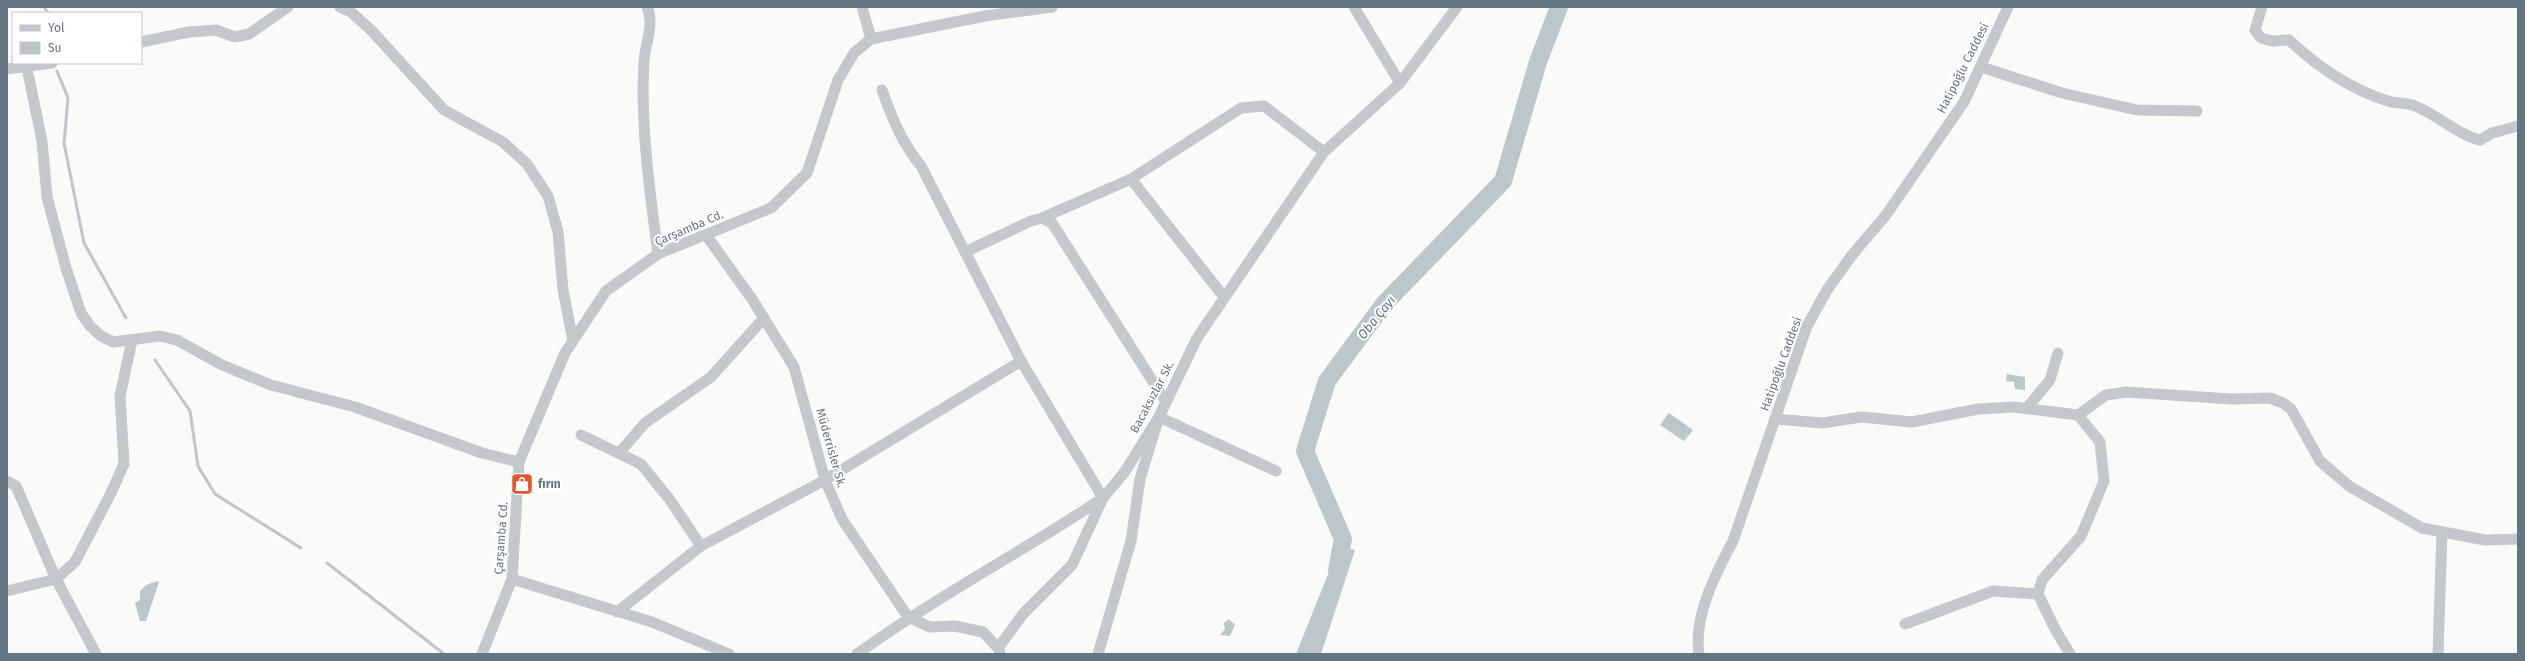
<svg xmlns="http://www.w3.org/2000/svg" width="2525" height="661" viewBox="0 0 2525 661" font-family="'Fira Sans',sans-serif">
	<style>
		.water { fill: #bbc7cb }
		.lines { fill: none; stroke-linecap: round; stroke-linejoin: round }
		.stream { stroke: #bbc7cb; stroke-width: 3 }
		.river { stroke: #bbc7cb; stroke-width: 18 }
		.minor { stroke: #c3c8cc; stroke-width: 11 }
		.labels { text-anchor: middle; stroke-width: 4; stroke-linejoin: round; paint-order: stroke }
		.street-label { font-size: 12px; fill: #657683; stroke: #fff }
		.poi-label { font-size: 12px; font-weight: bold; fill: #657683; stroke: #fff; text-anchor: start }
		.water-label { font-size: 13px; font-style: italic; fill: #60757c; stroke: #fff }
	</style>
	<rect width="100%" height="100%" fill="#fafaf8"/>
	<g class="water">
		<polygon points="2007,374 2025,377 2025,390 2015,389 2014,382 2006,381"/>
		<polygon points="1669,413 1693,430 1684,441 1660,425"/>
		<polygon points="1339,547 1355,550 1321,654 1296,654"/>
		<polygon points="157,581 159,582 146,621 140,621 135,603 140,600 140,591 146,585"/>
		<polygon points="1229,619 1235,625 1230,636 1220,635 1225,629 1224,623"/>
	</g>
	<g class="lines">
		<g class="stream">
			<polyline points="44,7 48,13"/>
			<polyline points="57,71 68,98 64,143 84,243 126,318"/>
			<polyline points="155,360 190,411 198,466 215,494 301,548"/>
			<polyline points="327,563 444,654"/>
		</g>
		<polyline class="river" points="1337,570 1343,539 1305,451 1327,381 1384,304 1503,181 1538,62 1559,7"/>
		<g class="minor">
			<polyline points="340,7 351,12 371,30 444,110 503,142 527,164 548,196 558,232 563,290 573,341"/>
			<path d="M647,7C655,24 645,44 644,61C640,122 650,194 658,254"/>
			<polyline points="862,7 871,39"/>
			<polyline points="1354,7 1400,83"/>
			<path d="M2262,7L2255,30L2261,38L2272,41L2289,40C2318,67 2349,89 2388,101C2396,104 2406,102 2415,106C2438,115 2456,134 2480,140L2492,133L2518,126"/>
			<polyline points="141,42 189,32 216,30 235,37 249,34 288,7"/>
			<polyline points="1981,67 2062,93 2137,110 2197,111"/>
			<polyline points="27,68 42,141 47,197 66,268 81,313 90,326 101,336 113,342 160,336 177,340 222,365 271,385 355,407 482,453 519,462"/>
			<polyline points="7,69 52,63"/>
			<polyline points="1131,179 1241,108 1264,106 1324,152"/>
			<polyline points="1042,218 1131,179 1224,297"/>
			<polyline points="706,235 752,299 794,367 825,480 842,519 908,617 930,627 955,626 983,632 998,648 1000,653"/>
			<polyline points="965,252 1031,221 1042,218 1052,223 1166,402"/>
			<polyline points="2027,408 2050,380 2058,353"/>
			<polyline points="1775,419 1822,423 1861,417 1912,422 1978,409 2014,407 2078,415 2106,395 2126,392 2231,399 2270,398 2283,403 2291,409 2320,461 2349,486 2422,528 2485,540 2518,539"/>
			<polyline points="581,435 641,464 670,500 701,546"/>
			<polyline points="620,452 645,423 711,377 764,318"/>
			<polyline points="7,481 16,486 56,579 96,654"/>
			<polyline points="512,579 652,622 729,654"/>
			<polyline points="7,591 56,579 75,562 111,493 124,464 120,396 132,340"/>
			<polyline points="617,612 701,546 825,480 1021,361"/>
			<polyline points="1905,624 1993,591 2038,594"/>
			<polyline points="998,648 1023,614 1072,565 1103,498 1124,473 1159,417 1197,338 1324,152 1400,83 1457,7"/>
			<polyline points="482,654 512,579 519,462 565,353 606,291 658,254 771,208 807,173 838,80 854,53 871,39 985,16 1052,7"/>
			<path d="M857,654C936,597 1022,552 1103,498L1021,361L921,166C902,143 892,118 882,90"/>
			<polyline points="1098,654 1131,541 1140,479 1159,417 1276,471"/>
			<path d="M1699,654C1693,617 1716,573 1733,541L1807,326L1827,290L1852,255L1886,215L1964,102L2008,7"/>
			<polyline points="2070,654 2055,629 2038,594 2042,580 2081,536 2104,481 2100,442 2078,415"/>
			<polyline points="2438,654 2442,532"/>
		</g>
	</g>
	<defs>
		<g id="shop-square" transform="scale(1.15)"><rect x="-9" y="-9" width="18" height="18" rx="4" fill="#e4572e" stroke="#fff"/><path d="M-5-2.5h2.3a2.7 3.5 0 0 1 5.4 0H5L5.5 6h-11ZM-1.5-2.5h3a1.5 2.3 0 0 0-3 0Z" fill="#fff"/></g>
	</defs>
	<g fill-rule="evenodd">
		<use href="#shop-square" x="522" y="484"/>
	</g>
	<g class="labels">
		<g class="street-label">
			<text transform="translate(1963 68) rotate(-63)" y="4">Hatipoğlu Caddesi</text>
			<text transform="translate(689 228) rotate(-23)" y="4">Çarşamba Cd.</text>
			<text transform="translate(1781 364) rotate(-70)" y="4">Hatipoğlu Caddesi</text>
			<text transform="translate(1152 397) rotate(-62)" y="4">Bacaksızlar Sk.</text>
			<text transform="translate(831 448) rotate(74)" y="4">Müderrisler Sk.</text>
			<text transform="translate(501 538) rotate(-86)" y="4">Çarşamba Cd.</text>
		</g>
		<g class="poi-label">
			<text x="538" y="488">fırın</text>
		</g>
		<g class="water-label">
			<text transform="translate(1376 317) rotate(-51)" y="5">Oba Çayı</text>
		</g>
	</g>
	<rect width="2525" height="661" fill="none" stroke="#657683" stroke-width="16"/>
	<rect x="12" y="12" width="130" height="52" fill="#ffffff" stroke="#c1c8cd"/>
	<rect x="20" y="25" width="20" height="6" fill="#c3c8cc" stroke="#c1c8cd"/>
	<text x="48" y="32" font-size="12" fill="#657683">Yol</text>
	<rect x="20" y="42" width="20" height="12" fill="#bbc7cb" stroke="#c1c8cd"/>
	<text x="48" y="52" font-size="12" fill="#657683">Su</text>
</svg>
